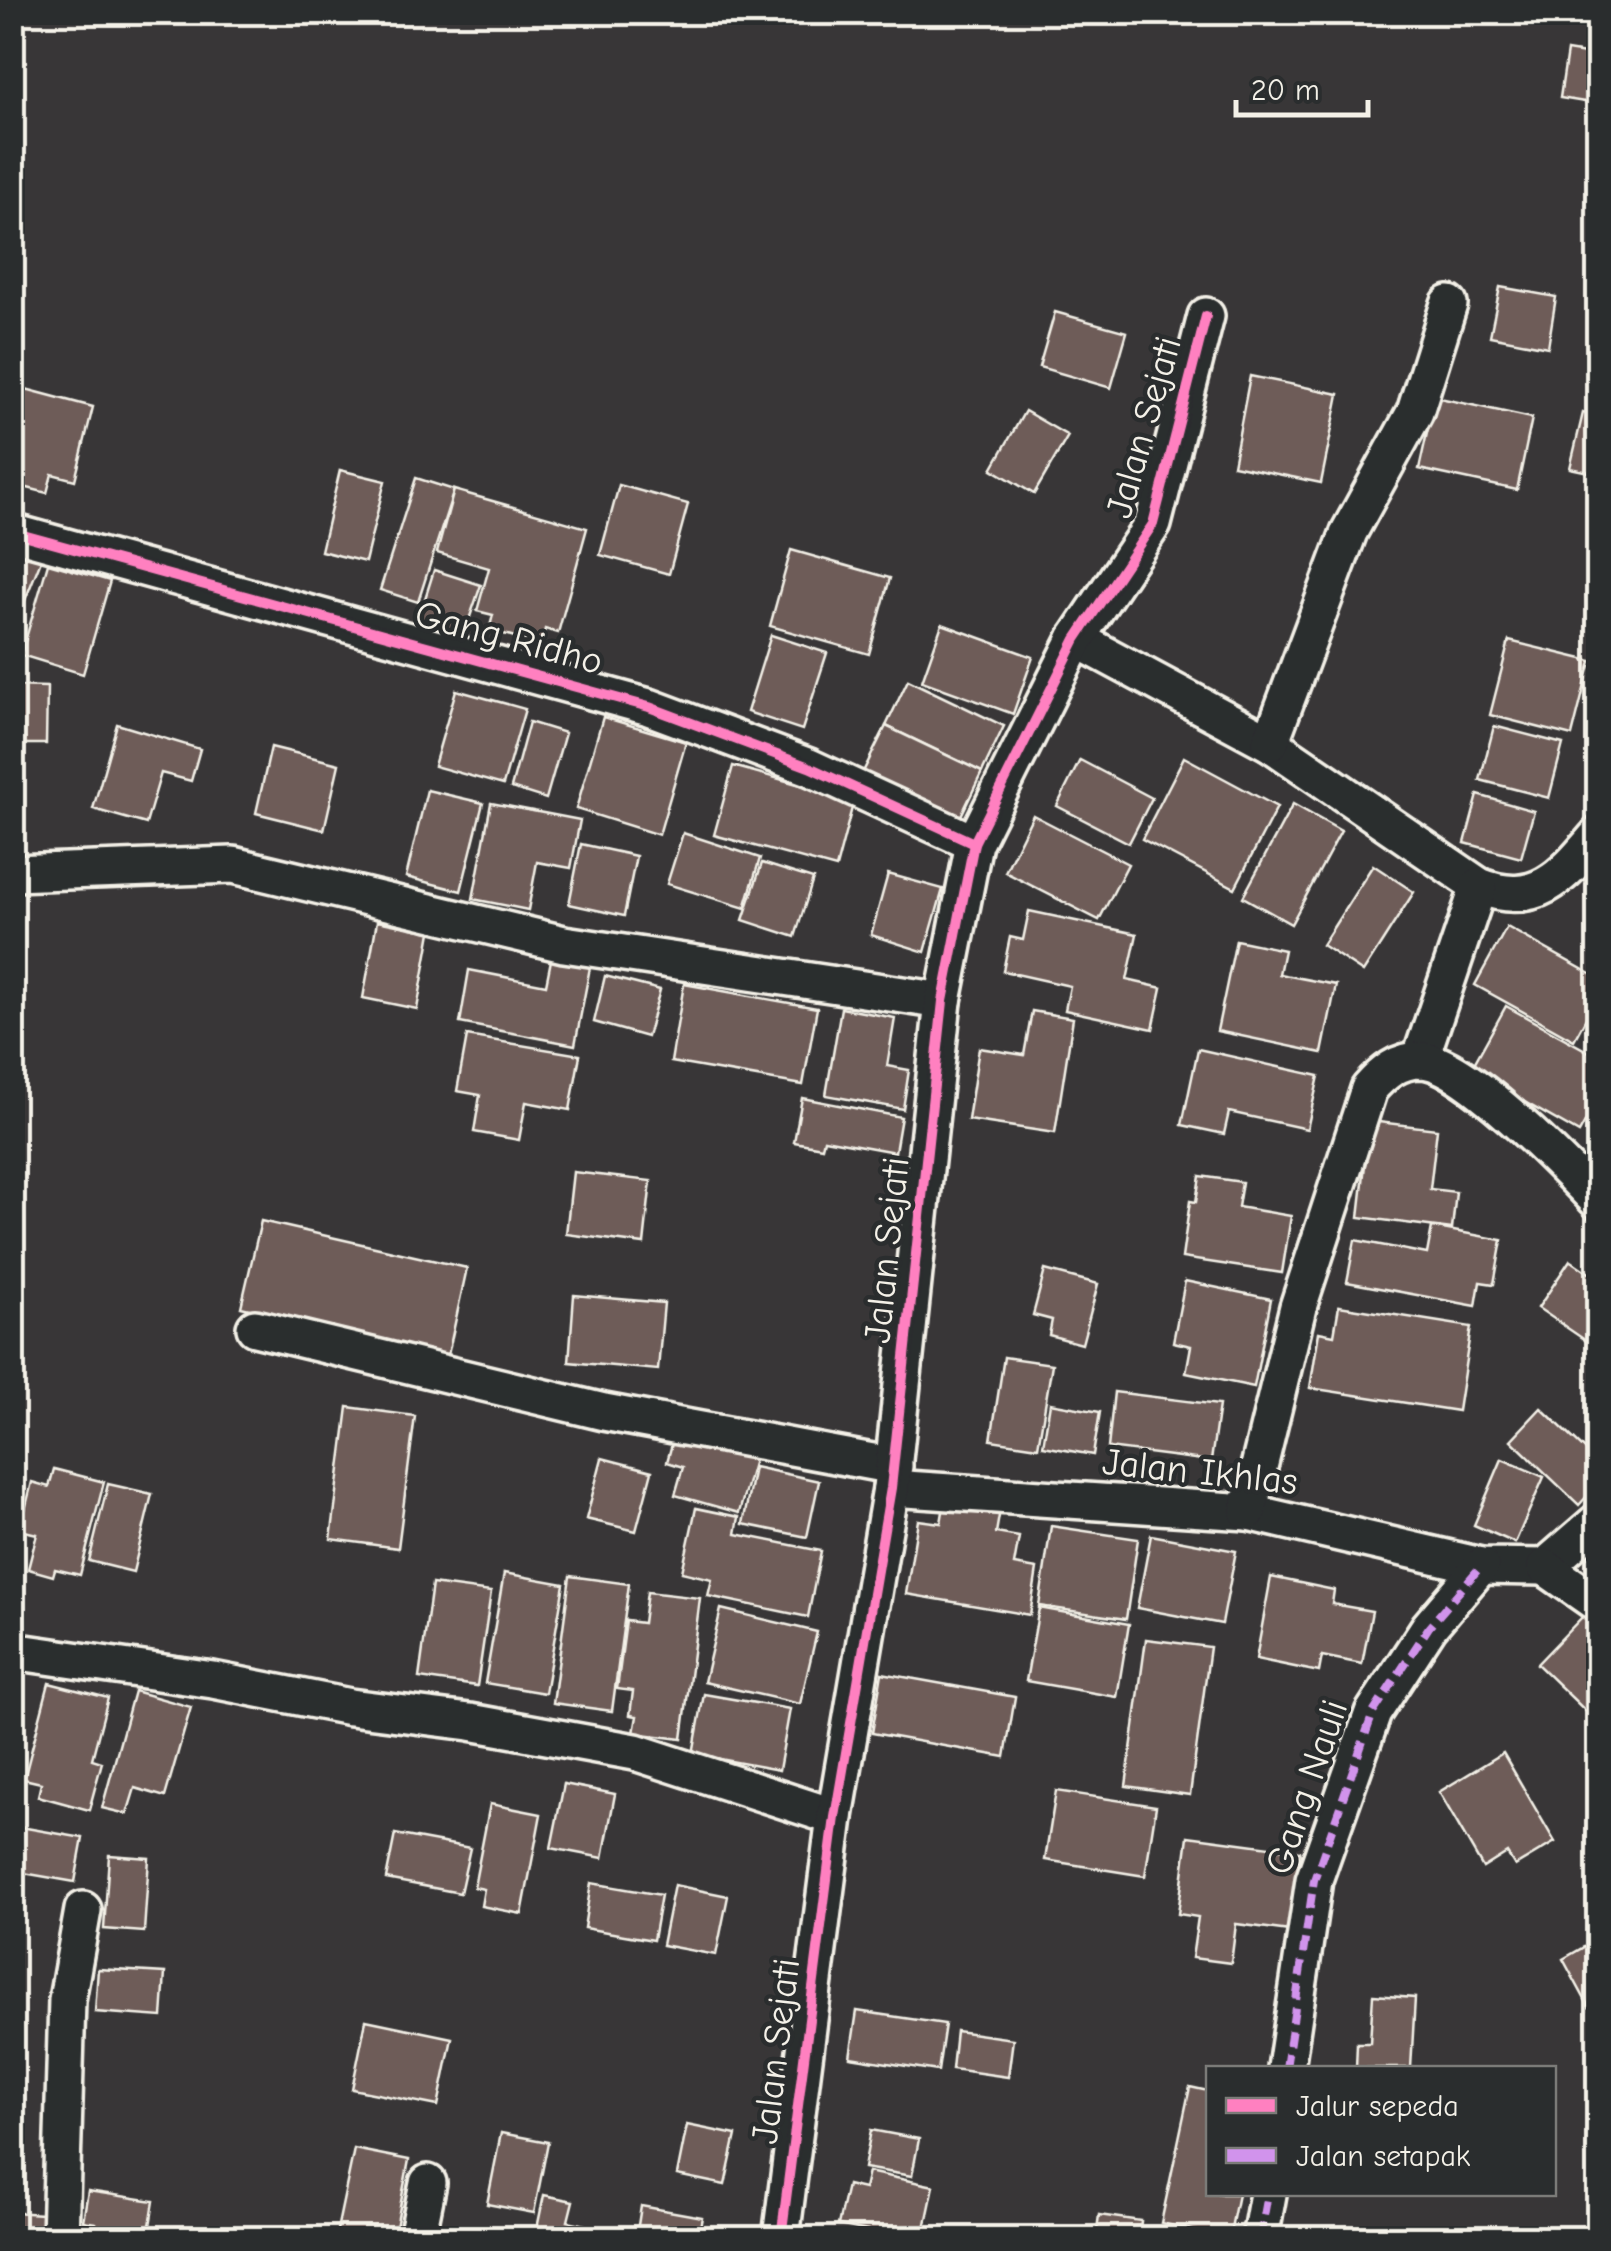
<svg xmlns="http://www.w3.org/2000/svg" width="1611" height="2251" viewBox="0 0 1611 2251" font-family="'Comic Neue',sans-serif">
	<style>
		.building { fill: #6e5c59; stroke: #f4f1e8; stroke-width: 2.5 }
		.lines { fill: none; stroke-linecap: round; stroke-linejoin: round }
		.street-casing { stroke: #f4f1e8; stroke-width: 42 }
		.street { stroke: #2a2d2e; stroke-width: 35 }
		.quiet { stroke: #d193ec; stroke-width: 8; stroke-dasharray: 15 8; stroke-linecap: butt }
		.cycleway-casing { stroke: #2a2d2e; stroke-width: 16 }
		.cycleway { stroke: #ff80c0; stroke-width: 10 }
		.labels { text-anchor: middle; stroke-width: 9; stroke-linejoin: round; paint-order: stroke }
		.street-label { font-size: 38px; fill: #f4f1e8; stroke: #2a2d2e }
	</style>
	<rect width="100%" height="100%" fill="#383637"/>
	<filter id="ink" filterUnits="userSpaceOnUse"><feTurbulence type="fractalNoise" baseFrequency=".01" numOctaves="2"/><feDisplacementMap in="SourceGraphic" scale="20" xChannelSelector="R" yChannelSelector="G"/><feConvolveMatrix kernelMatrix="1 2 1 2 8 2 1 2 1" color-interpolation-filters="sRGB"/></filter>
	<g filter="url(#ink)">
		<g class="building">
			<polygon points="1567,51 1598,56 1597,104 1560,98"/>
			<polygon points="12,274 23,277 12,305"/>
			<polygon points="1500,287 1556,297 1548,347 1490,336"/>
			<polygon points="1055,312 1127,332 1111,388 1039,367"/>
			<polygon points="1250,376 1339,394 1321,483 1233,465"/>
			<polygon points="18,387 93,407 75,480 52,474 47,493 12,484 17,465 12,464 12,407"/>
			<polygon points="1435,397 1532,418 1517,490 1419,469"/>
			<polygon points="1025,411 1068,436 1034,494 992,469"/>
			<polygon points="1583,413 1598,416 1598,474 1570,468"/>
			<polygon points="340,470 385,481 365,562 321,551"/>
			<polygon points="416,478 454,490 418,602 380,590"/>
			<polygon points="619,485 688,504 669,574 600,555"/>
			<polygon points="454,490 587,528 558,633 545,629 541,644 489,630 493,615 477,611 489,568 437,553"/>
			<polygon points="12,549 41,560 12,633"/>
			<polygon points="791,550 890,578 869,654 770,626"/>
			<polygon points="48,563 110,581 83,674 21,655"/>
			<polygon points="434,570 481,585 462,640 417,624"/>
			<polygon points="942,624 1033,657 1013,714 922,681"/>
			<polygon points="771,635 827,653 802,730 747,712"/>
			<polygon points="1509,641 1591,661 1572,736 1490,715"/>
			<polygon points="908,680 1004,726 982,772 886,726"/>
			<polygon points="12,686 47,687 46,744 12,744"/>
			<polygon points="456,690 525,709 503,785 434,766"/>
			<polygon points="603,717 686,742 659,835 576,809"/>
			<polygon points="529,722 565,733 546,799 511,788"/>
			<polygon points="117,724 200,749 191,781 161,773 146,824 93,809"/>
			<polygon points="886,726 982,772 957,824 860,778"/>
			<polygon points="1494,726 1563,744 1549,798 1480,780"/>
			<polygon points="271,747 339,764 324,830 256,813"/>
			<polygon points="1184,757 1277,807 1235,888 1142,839"/>
			<polygon points="1080,760 1152,798 1129,843 1057,806"/>
			<rect x="12" y="766" width="4" height="65"/>
			<polygon points="733,766 854,800 836,868 714,835"/>
			<polygon points="427,790 483,803 461,891 406,877"/>
			<polygon points="1478,795 1534,811 1521,858 1465,843"/>
			<polygon points="491,803 580,820 571,868 537,862 528,910 473,899"/>
			<polygon points="1293,804 1341,831 1291,924 1243,897"/>
			<polygon points="1033,815 1128,864 1099,920 1005,872"/>
			<polygon points="683,833 760,858 745,908 667,884"/>
			<polygon points="581,844 636,856 624,916 569,904"/>
			<polygon points="762,863 813,879 795,937 743,920"/>
			<polygon points="1373,865 1414,892 1363,972 1322,945"/>
			<polygon points="888,874 943,889 925,952 871,935"/>
			<polygon points="1029,911 1137,934 1127,980 1162,988 1153,1029 1065,1010 1070,986 1003,971 1010,937 1023,940"/>
			<polygon points="377,921 431,932 417,1009 363,998"/>
			<polygon points="1507,927 1598,978 1598,996 1574,1040 1475,985"/>
			<polygon points="1236,940 1284,950 1279,974 1336,985 1322,1053 1217,1031"/>
			<polygon points="553,950 592,957 575,1045 460,1023 469,970 546,985"/>
			<polygon points="605,976 660,990 647,1037 594,1022"/>
			<polygon points="684,984 817,1008 803,1085 671,1062"/>
			<polygon points="1506,1006 1598,1057 1598,1099 1579,1133 1470,1071"/>
			<polygon points="841,1008 895,1018 887,1066 909,1070 903,1109 826,1095"/>
			<polygon points="1032,1011 1073,1018 1055,1133 968,1120 979,1048 1024,1055"/>
			<polygon points="467,1036 580,1055 570,1110 526,1102 519,1140 474,1132 480,1095 457,1091"/>
			<polygon points="1198,1049 1319,1076 1307,1129 1229,1112 1224,1134 1182,1125"/>
			<polygon points="802,1098 901,1117 895,1152 824,1139 822,1147 794,1142"/>
			<polygon points="1370,1121 1437,1129 1430,1189 1456,1192 1452,1229 1359,1217"/>
			<polygon points="573,1172 651,1181 644,1244 566,1234"/>
			<polygon points="1200,1176 1242,1182 1238,1207 1291,1216 1282,1273 1182,1258 1190,1201 1196,1202"/>
			<polygon points="261,1221 467,1268 448,1355 241,1307"/>
			<polygon points="1432,1227 1502,1240 1494,1284 1480,1282 1476,1306 1347,1282 1355,1240 1427,1254"/>
			<polygon points="1570,1260 1598,1279 1598,1349 1538,1308"/>
			<polygon points="1045,1270 1098,1284 1082,1344 1049,1335 1052,1320 1033,1315"/>
			<polygon points="1185,1281 1271,1299 1254,1387 1186,1373 1191,1346 1173,1342"/>
			<polygon points="574,1295 664,1303 658,1370 569,1362"/>
			<polygon points="1339,1306 1471,1327 1458,1411 1310,1388 1319,1332 1334,1335"/>
			<polygon points="1004,1357 1052,1364 1038,1447 991,1440"/>
			<polygon points="1114,1392 1219,1405 1211,1461 1108,1448"/>
			<polygon points="1050,1403 1100,1412 1093,1455 1043,1446"/>
			<polygon points="348,1407 415,1416 398,1548 331,1539"/>
			<polygon points="1541,1408 1598,1462 1598,1484 1579,1505 1511,1440"/>
			<polygon points="675,1433 755,1456 739,1513 675,1495 683,1467 667,1462"/>
			<polygon points="602,1458 652,1471 636,1531 586,1519"/>
			<polygon points="1502,1459 1544,1477 1515,1543 1474,1525"/>
			<polygon points="754,1467 819,1481 807,1537 743,1524"/>
			<polygon points="54,1469 104,1482 80,1575 55,1569 53,1576 28,1569 37,1534 20,1530 32,1482 49,1487"/>
			<polygon points="108,1484 152,1494 133,1572 89,1561"/>
			<polygon points="945,1500 1000,1510 996,1533 1019,1537 1014,1565 1037,1569 1030,1615 906,1594 918,1520 941,1523"/>
			<polygon points="696,1508 739,1517 736,1534 821,1551 808,1617 708,1596 712,1579 682,1572"/>
			<polygon points="1051,1526 1138,1539 1126,1619 1039,1606"/>
			<polygon points="1151,1535 1236,1551 1222,1624 1137,1608"/>
			<polygon points="504,1573 564,1584 545,1693 485,1683"/>
			<polygon points="570,1576 629,1584 612,1711 553,1703"/>
			<polygon points="1271,1577 1334,1590 1332,1604 1372,1611 1362,1664 1322,1656 1319,1672 1256,1659"/>
			<polygon points="432,1584 491,1592 477,1686 419,1678"/>
			<polygon points="647,1592 700,1598 682,1739 634,1733 637,1716 630,1715 633,1691 617,1689 626,1621 643,1623"/>
			<polygon points="1039,1608 1129,1624 1117,1697 1026,1681"/>
			<polygon points="721,1609 817,1632 800,1704 704,1682"/>
			<polygon points="1585,1614 1598,1628 1598,1723 1537,1664"/>
			<polygon points="1146,1639 1210,1647 1190,1795 1126,1786"/>
			<polygon points="882,1673 1015,1697 1005,1757 872,1733"/>
			<polygon points="49,1683 108,1698 92,1759 102,1762 89,1810 38,1796 41,1783 24,1779"/>
			<polygon points="134,1691 191,1707 165,1797 135,1788 127,1814 102,1808"/>
			<polygon points="704,1694 790,1709 779,1770 693,1754"/>
			<polygon points="1503,1753 1555,1842 1515,1866 1507,1853 1483,1868 1439,1792"/>
			<polygon points="564,1784 615,1794 603,1858 551,1848"/>
			<polygon points="1056,1791 1156,1806 1145,1876 1045,1860"/>
			<polygon points="490,1804 541,1814 522,1914 481,1906 484,1889 474,1887"/>
			<polygon points="15,1826 83,1838 75,1882 12,1871"/>
			<polygon points="395,1834 470,1848 460,1893 386,1879"/>
			<polygon points="1188,1836 1300,1851 1290,1931 1236,1924 1231,1963 1192,1958 1198,1917 1178,1914"/>
			<polygon points="109,1855 149,1858 144,1932 104,1929"/>
			<polygon points="591,1883 661,1895 653,1940 584,1928"/>
			<polygon points="674,1885 728,1896 716,1955 662,1945"/>
			<polygon points="1598,1939 1598,2014 1594,2016 1563,1959"/>
			<polygon points="98,1969 165,1973 162,2017 95,2012"/>
			<polygon points="1373,1995 1415,1998 1411,2068 1356,2068 1357,2043 1370,2043"/>
			<polygon points="857,2011 945,2024 938,2071 850,2057"/>
			<polygon points="366,2020 452,2038 438,2106 352,2089"/>
			<polygon points="956,2031 1013,2039 1008,2077 952,2069"/>
			<polygon points="1190,2087 1208,2091 1208,2194 1238,2194 1229,2238 1161,2223"/>
			<polygon points="687,2125 736,2135 725,2185 677,2175"/>
			<polygon points="871,2130 919,2139 912,2176 864,2168"/>
			<polygon points="501,2133 548,2142 534,2213 487,2204"/>
			<polygon points="354,2149 409,2160 394,2238 354,2238 336,2235"/>
			<polygon points="868,2172 934,2186 923,2238 903,2238 838,2225 847,2185 864,2189"/>
			<polygon points="88,2191 154,2201 148,2238 94,2238 96,2223 83,2221"/>
			<polygon points="544,2195 573,2201 568,2221 608,2230 606,2238 535,2238"/>
			<polygon points="641,2206 702,2217 698,2238 636,2238"/>
			<polygon points="12,2212 42,2214 41,2238 12,2238"/>
			<polygon points="1099,2215 1141,2221 1139,2238 1096,2238"/>
			<polygon points="1386,2229 1444,2237 1444,2238 1385,2238"/>
		</g>
		<g class="lines">
			<g class="street-casing">
				<g id="street">
					<polyline points="12,532 649,707 809,767 974,843"/>
					<path d="M1076,639L1270,743L1479,886C1537,909 1564,875 1598,835"/>
					<polyline points="1270,743 1349,532 1415,412 1449,304"/>
					<polyline points="12,873 233,865 564,944 943,1001"/>
					<polyline points="1420,1060 1479,886"/>
					<polyline points="255,1328 604,1412 894,1466"/>
					<polyline points="891,1488 1248,1512 1481,1566 1545,1567 1598,1521"/>
					<path d="M1248,1512L1298,1307L1369,1089C1383,1073 1398,1060 1421,1060C1464,1061 1567,1169 1598,1201"/>
					<polyline points="1545,1567 1598,1604"/>
					<polyline points="12,1651 213,1680 350,1707 470,1722 635,1752 835,1817"/>
					<polyline points="1286,2068 1314,1880 1373,1713 1429,1627 1481,1566"/>
					<polyline points="60,2238 67,2000 83,1910"/>
					<polyline points="417,2238 428,2183"/>
					<polyline points="781,2238 835,1817 891,1488 943,1001 974,843 1076,639 1153,524 1206,316"/>
					<polyline points="1260,2238 1268,2194"/>
				</g>
			</g>
			<use href="#street" class="street"/>
			<g class="quiet">
				<polyline points="1286,2068 1314,1880 1373,1713 1429,1627 1481,1566"/>
				<polyline points="1260,2238 1268,2194"/>
			</g>
			<g class="cycleway-casing">
				<g id="cycleway">
					<polyline points="12,532 649,707 809,767 974,843"/>
					<polyline points="781,2238 835,1817 891,1488 943,1001 974,843 1076,639 1153,524 1206,316"/>
				</g>
			</g>
			<use href="#cycleway" class="cycleway"/>
		</g>
	</g>
	<g class="labels">
		<g class="street-label">
			<text transform="translate(1143 427) rotate(-74)" y="13">Jalan Sejati</text>
			<text transform="translate(509 637) rotate(15)" y="13">Gang Ridho</text>
			<text transform="translate(886 1250) rotate(-84)" y="13">Jalan Sejati</text>
			<text transform="translate(1200 1471) rotate(6)" y="13">Jalan Ikhlas</text>
			<text transform="translate(1306 1787) rotate(-71)" y="13">Gang Nauli</text>
			<text transform="translate(775 2051) rotate(-83)" y="13">Jalan Sejati</text>
		</g>
	</g>
	<rect width="1611" height="2251" fill="none" stroke="#2a2d2e" stroke-width="50"/>
	<rect x="25" y="25" width="1561" height="2201" fill="none" stroke="#f4f1e8" stroke-width="4" filter="url(#ink)"/>
	<rect x="1206" y="2066" width="350" height="130" fill="#2a2d2e" stroke="#7b7b78" stroke-width="2.5"/>
	<rect x="1226" y="2098" width="50" height="15" fill="#ff80c0" stroke="#7b7b78" stroke-width="2.5"/>
	<text x="1296" y="2116" font-size="30" fill="#f4f1e8">Jalur sepeda</text>
	<rect x="1226" y="2148" width="50" height="15" fill="#d193ec" stroke="#7b7b78" stroke-width="2.5"/>
	<text x="1296" y="2166" font-size="30" fill="#f4f1e8">Jalan setapak</text>
	<path d="M1236 100v15h132v-15" fill="none" stroke="#f4f1e8" stroke-width="5"/>
	<text x="1251" y="100" font-size="30" fill="#f4f1e8" stroke="#2a2d2e" stroke-width="8" paint-order="stroke">20 m</text>
</svg>
